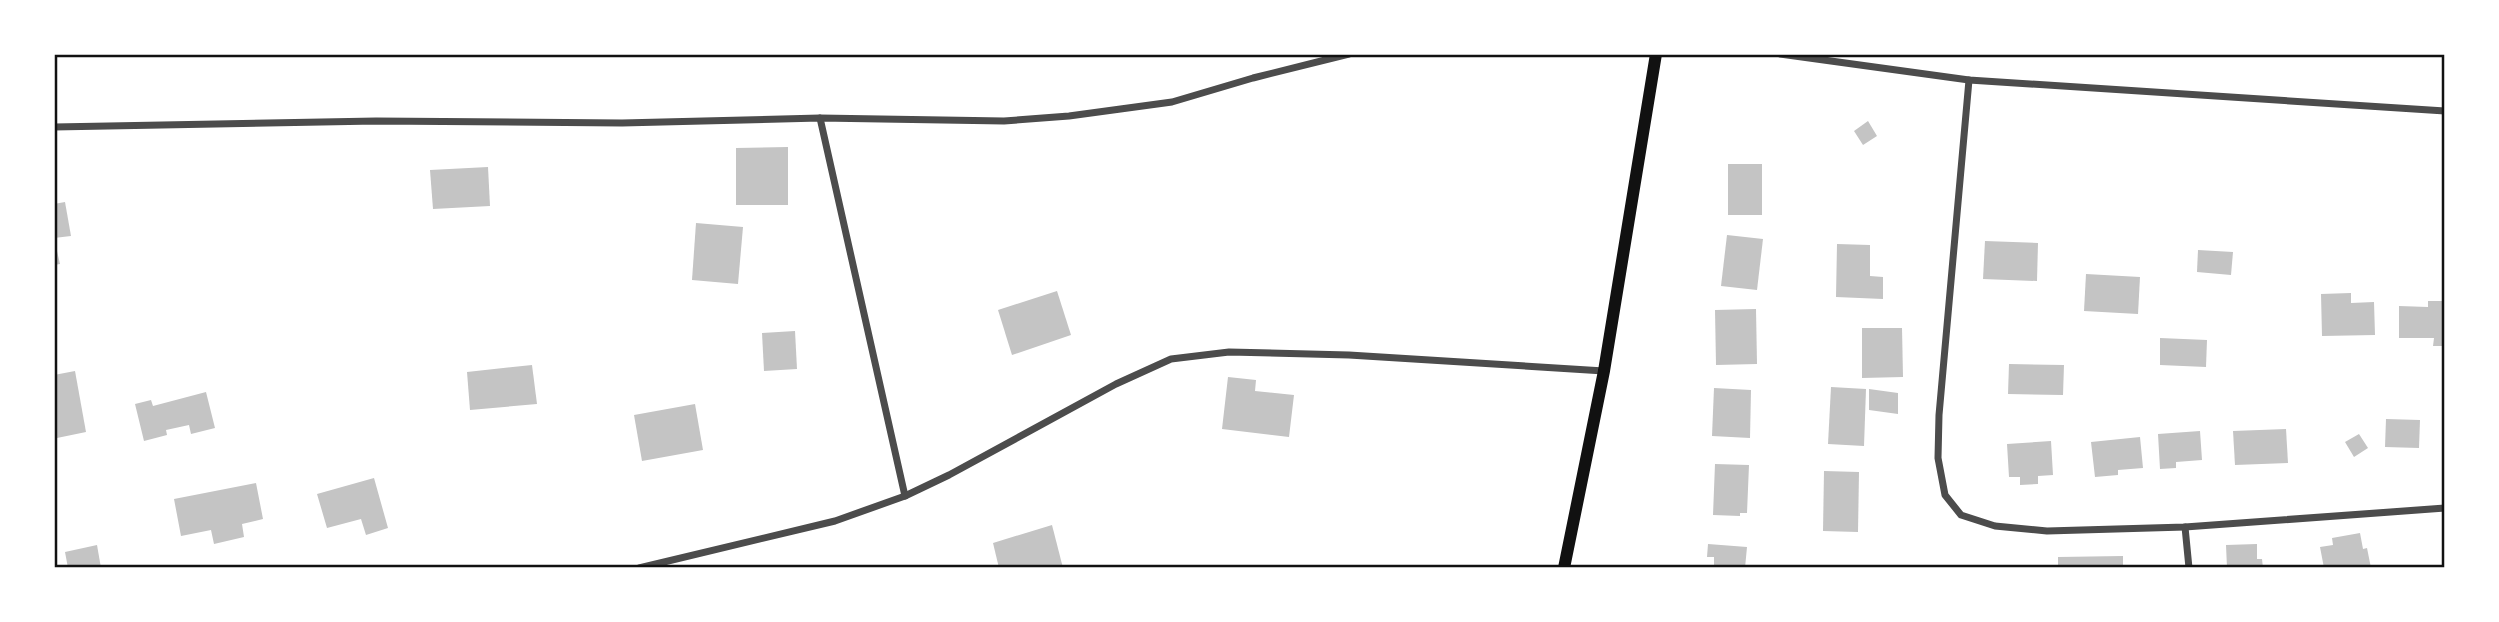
<svg xmlns="http://www.w3.org/2000/svg" width="2499" height="622" viewBox="0 0 2499 622" font-family="'Public Sans',sans-serif">
	<style>
		.building { fill: #c4c4c4 }
		.lines { fill: none; stroke-linecap: round; stroke-linejoin: round }
		.minor { stroke: #4c4c4c; stroke-width: 7 }
		.secondary { stroke: #111; stroke-width: 12 }
		.neatline { fill: none; stroke: #111; stroke-width: 2.5 }
	</style>
	<rect width="100%" height="100%" fill="#fff"/>
	<g class="building">
		<polygon points="1868,121 1877,136 1863,145 1854,131"/>
		<polygon points="788,147 788,205 736,205 736,148"/>
		<rect x="1728" y="164" width="34" height="51"/>
		<polygon points="488,167 490,206 433,209 430,170"/>
		<polygon points="65,202 71,236 54,238 54,204"/>
		<polygon points="696,223 743,227 738,284 692,280"/>
		<polygon points="1727,235 1763,239 1757,290 1721,286"/>
		<polygon points="54,238 60,264 54,265"/>
		<polygon points="1985,241 2038,243 2037,281 1983,279"/>
		<polygon points="1837,244 1870,245 1870,276 1883,277 1883,299 1836,297"/>
		<polygon points="2198,250 2233,252 2231,275 2197,272"/>
		<polygon points="2086,274 2140,277 2138,314 2084,311"/>
		<polygon points="1057,291 1071,335 1012,355 998,310"/>
		<polygon points="2351,293 2351,303 2374,302 2375,335 2322,336 2321,294"/>
		<polygon points="2428,301 2445,301 2445,346 2433,346 2434,338 2399,338 2399,306 2428,307"/>
		<polygon points="1756,309 1757,364 1716,365 1715,310"/>
		<polygon points="1862,328 1902,328 1903,377 1862,378"/>
		<polygon points="795,331 797,369 764,371 762,333"/>
		<polygon points="2160,338 2207,340 2206,367 2160,365"/>
		<polygon points="2009,364 2064,365 2063,395 2008,394"/>
		<polygon points="532,365 537,404 470,410 467,372"/>
		<polygon points="75,371 86,432 57,438 54,424 54,375"/>
		<polygon points="1228,377 1256,380 1255,391 1294,395 1289,437 1222,429"/>
		<polygon points="1831,387 1866,389 1864,446 1828,444"/>
		<polygon points="1714,388 1751,390 1750,438 1712,436"/>
		<polygon points="1869,389 1898,393 1898,414 1869,410"/>
		<polygon points="206,392 215,428 191,434 189,425 166,430 167,435 144,441 135,404 151,400 153,406"/>
		<polygon points="695,404 703,450 642,461 634,415"/>
		<polygon points="2386,419 2420,420 2419,448 2385,447"/>
		<polygon points="2286,429 2288,463 2235,465 2233,431"/>
		<polygon points="2200,431 2202,460 2176,462 2176,468 2160,469 2158,434"/>
		<polygon points="2359,434 2368,448 2354,457 2345,442"/>
		<polygon points="2140,437 2143,468 2118,470 2118,475 2095,477 2091,442"/>
		<polygon points="2051,441 2053,475 2038,476 2038,484 2020,485 2020,477 2009,477 2007,444"/>
		<polygon points="1715,464 1749,465 1747,513 1740,513 1740,516 1713,515"/>
		<polygon points="1824,471 1859,472 1858,532 1823,531"/>
		<polygon points="374,478 388,528 366,535 361,519 327,528 317,494"/>
		<polygon points="256,483 263,519 242,524 244,537 214,544 211,530 181,536 174,499"/>
		<polygon points="1052,525 1063,568 999,568 993,543"/>
		<polygon points="2360,533 2363,549 2367,548 2371,568 2324,568 2320,547 2333,545 2332,538"/>
		<polygon points="1708,544 1747,547 1745,568 1714,568 1714,557 1707,557"/>
		<polygon points="2257,544 2257,559 2262,559 2263,568 2227,568 2226,545"/>
		<polygon points="97,545 101,568 68,568 65,552"/>
		<polygon points="2123,556 2123,568 2058,568 2058,557"/>
	</g>
	<g class="lines">
		<g class="minor">
			<polyline points="1780,54 1969,80 2445,111"/>
			<polyline points="1969,80 1939,415 1938,458 1945,495 1961,515 1995,526 2047,531 2185,527 2445,508"/>
			<polyline points="820,118 905,496"/>
			<polyline points="54,127 376,121 622,123 820,118 1004,121 1069,116 1172,102 1253,78 1349,54"/>
			<polyline points="2185,527 2189,568"/>
			<polyline points="639,568 835,521 905,496 949,475 1116,384 1171,359 1229,352 1349,355 1604,371"/>
		</g>
		<polyline class="secondary" points="1564,568 1604,371 1656,54"/>
	</g>
	<rect width="2499" height="622" fill="none" stroke="#ffffff" stroke-width="112"/>
	<rect x="56" y="56" width="2387" height="510" class="neatline"/>
</svg>
